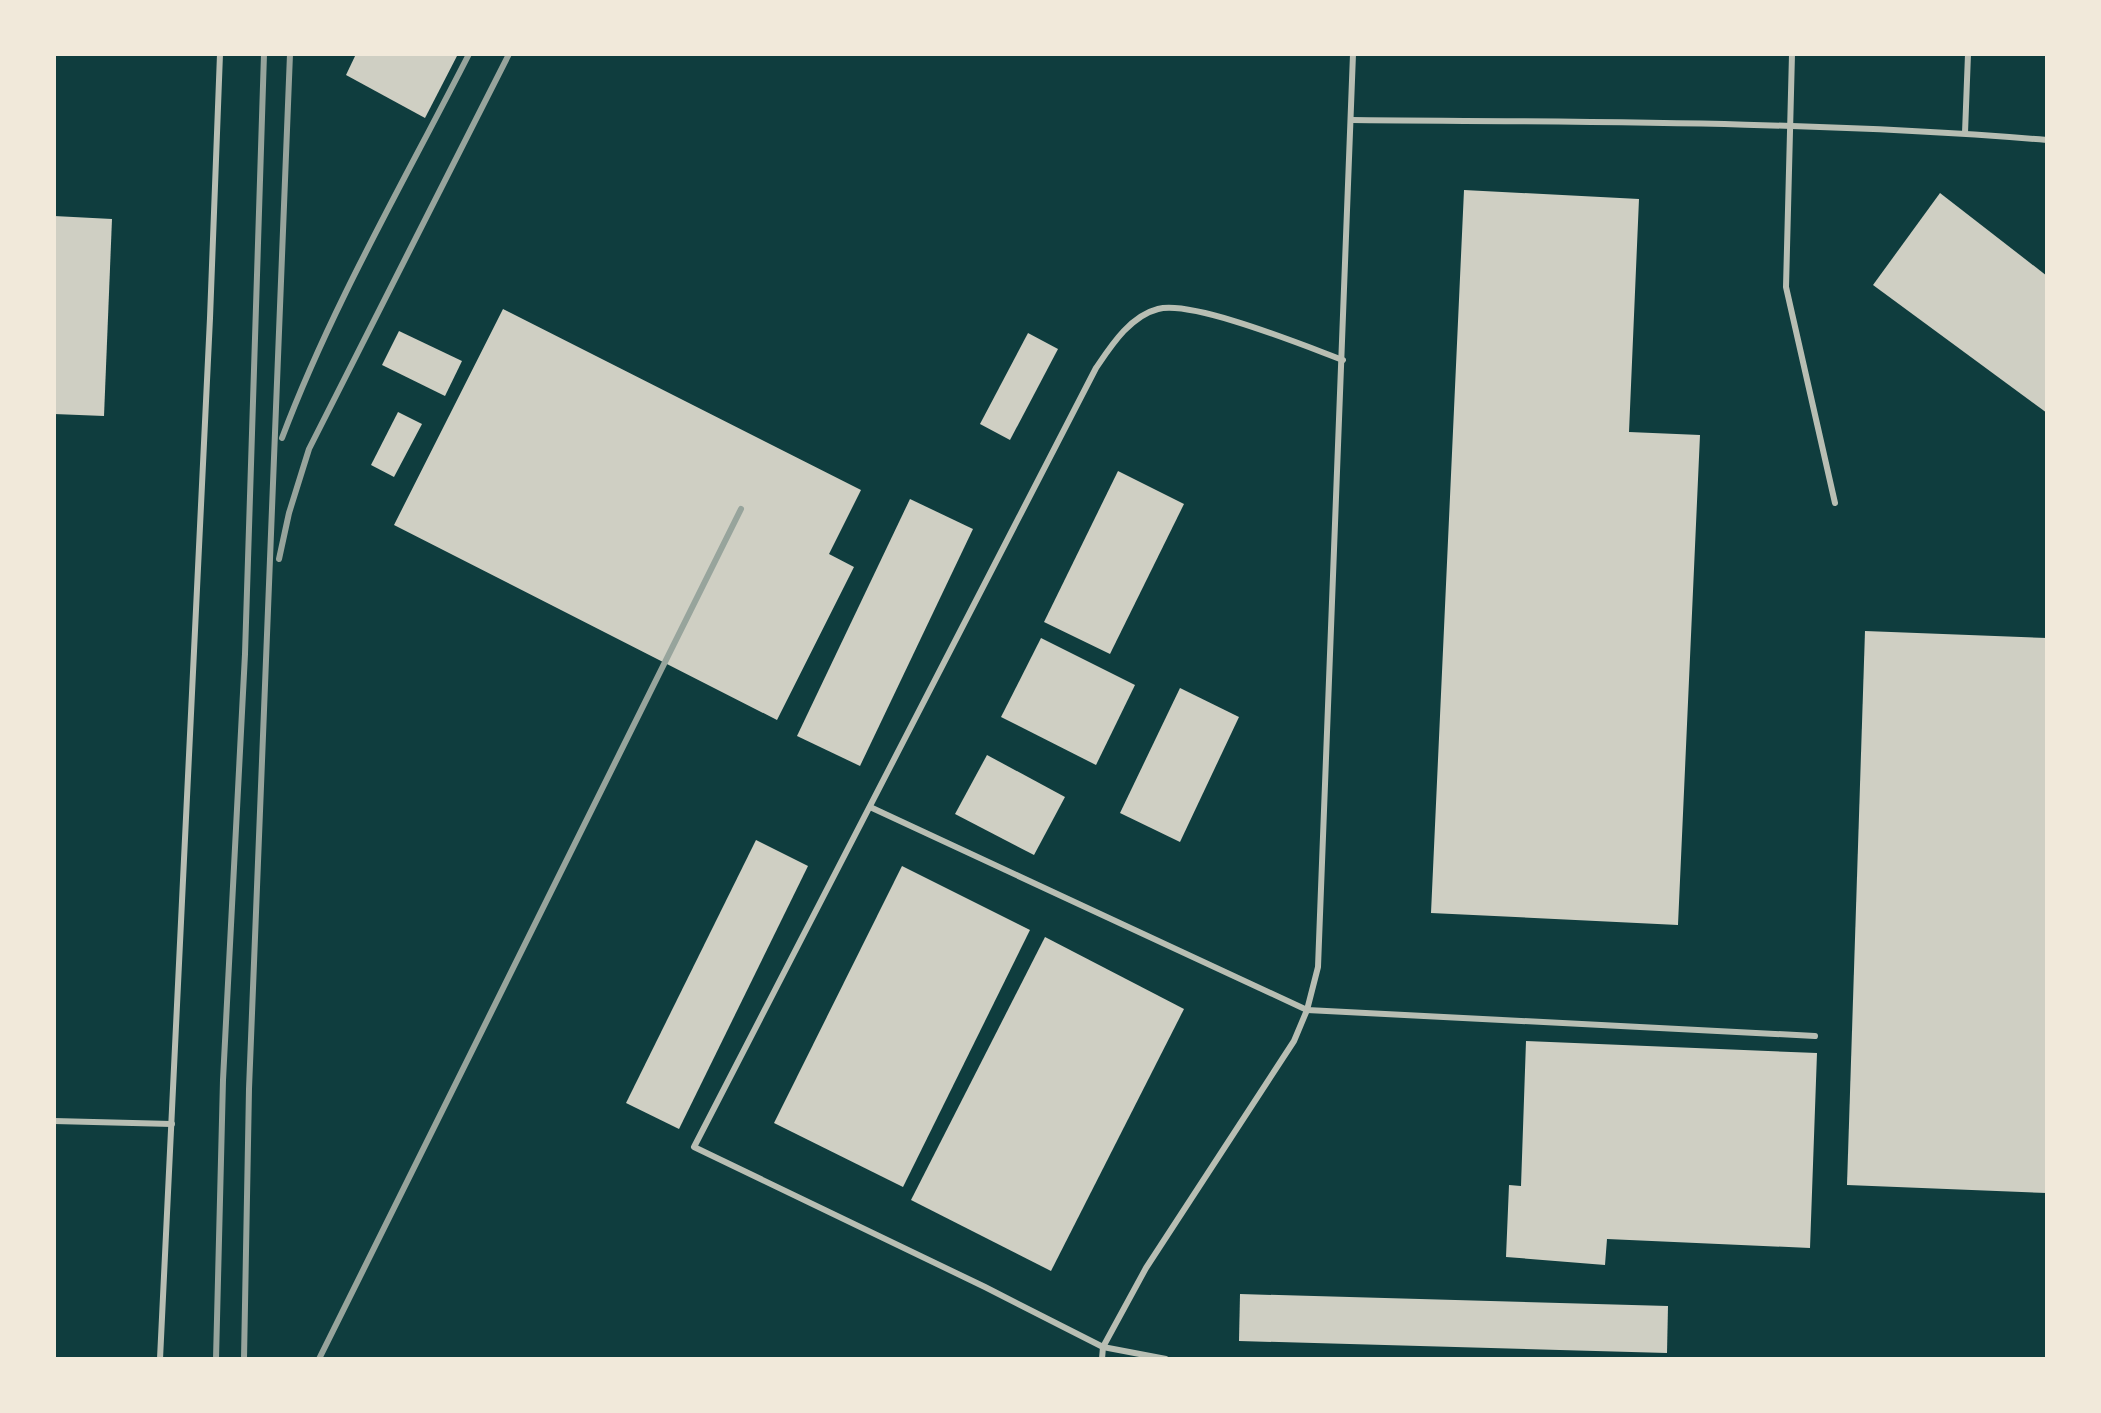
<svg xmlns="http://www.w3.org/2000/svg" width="2101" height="1413" viewBox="0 0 2101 1413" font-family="'Fira Sans Condensed',sans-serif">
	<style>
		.building { fill: #cfcfc3 }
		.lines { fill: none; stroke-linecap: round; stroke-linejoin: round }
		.service { stroke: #b8beb3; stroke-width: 6 }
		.rail { stroke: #97a49c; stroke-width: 6 }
	</style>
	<rect width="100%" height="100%" fill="#0f3d3e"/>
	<g class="building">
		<polygon points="356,54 458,54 425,118 346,75"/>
		<polygon points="1464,190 1639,199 1629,432 1700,435 1678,925 1431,913"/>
		<polygon points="1940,193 2047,276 2047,413 1873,285"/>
		<polygon points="54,216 112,219 104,416 54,414"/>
		<polygon points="503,309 861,490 829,554 854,567 777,720 394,525"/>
		<polygon points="399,331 462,361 445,396 382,365"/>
		<polygon points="1028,333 1058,349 1010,440 980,424"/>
		<polygon points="398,412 422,424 394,477 371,465"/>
		<polygon points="1118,471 1184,504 1110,654 1044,622"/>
		<polygon points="910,499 973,529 860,766 797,736"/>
		<polygon points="1865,631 2047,638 2047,1193 1847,1185"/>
		<polygon points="1041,638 1135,685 1096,765 1001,717"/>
		<polygon points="1180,688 1239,717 1180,842 1120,813"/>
		<polygon points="987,755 1065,797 1034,855 955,814"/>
		<polygon points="756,840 808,866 679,1129 626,1103"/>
		<polygon points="902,866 1030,930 903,1187 774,1123"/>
		<polygon points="1045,937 1184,1009 1051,1271 911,1200"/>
		<polygon points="1526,1041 1817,1053 1810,1248 1607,1239 1605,1265 1506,1257 1509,1185 1521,1186"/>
		<polygon points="1240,1294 1668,1306 1667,1353 1239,1341"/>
	</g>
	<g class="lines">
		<g class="service">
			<polyline points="1792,54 1786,287 1835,503"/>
			<path d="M1352,120C1584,122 1816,121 2047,140"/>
			<polyline points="1965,133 1968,54"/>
			<polyline points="870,807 1307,1010 1815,1036"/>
			<polyline points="54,1121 172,1124"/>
			<polyline points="160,1359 210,318 220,54"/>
			<polyline points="1102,1359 1103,1347 1146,1268 1294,1041 1307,1010 1318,967 1353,54"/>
			<path d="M1166,1359L1103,1347L985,1287L694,1147L1096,368C1111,346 1130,316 1158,309C1193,300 1305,346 1343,360"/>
		</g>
		<g class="rail">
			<path d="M282,438C332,305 405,180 469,54"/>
			<polyline points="279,559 289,513 309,449 509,54"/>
			<polyline points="216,1359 223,1080 245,654 264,54"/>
			<polyline points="244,1359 249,1089 290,54"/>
			<polyline points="319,1359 741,509"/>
		</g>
	</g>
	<rect width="2101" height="1413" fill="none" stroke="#f1e9da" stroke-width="112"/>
</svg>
